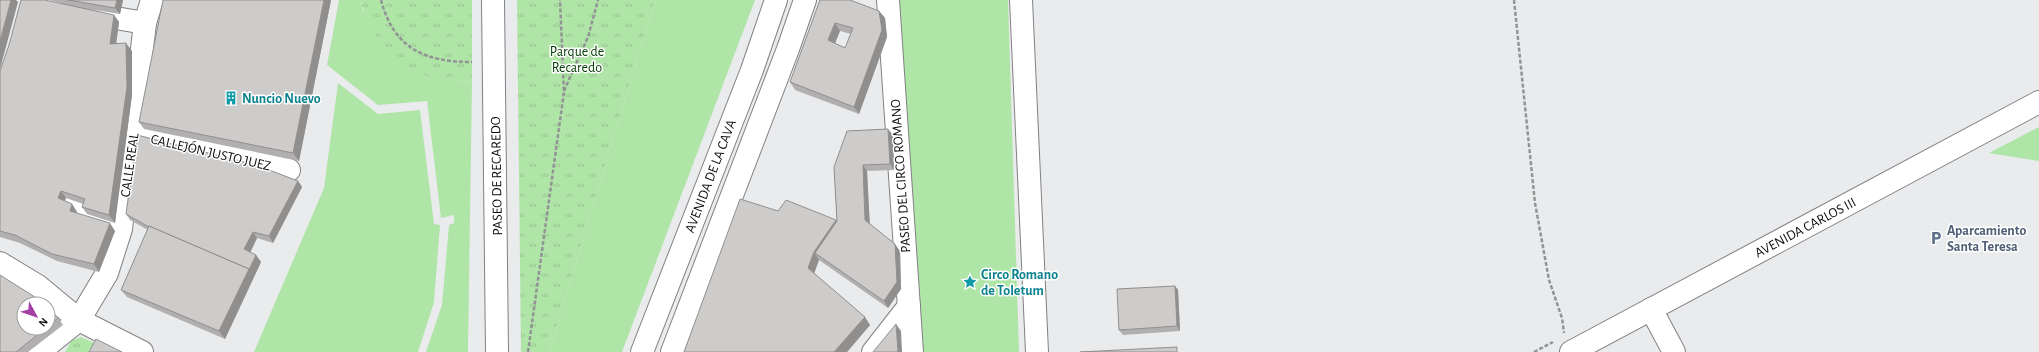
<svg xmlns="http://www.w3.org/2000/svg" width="2039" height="352" viewBox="0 0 2039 352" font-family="'Alegreya Sans',sans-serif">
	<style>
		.green { fill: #b0e5a8 }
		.park { fill: url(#park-tufts) }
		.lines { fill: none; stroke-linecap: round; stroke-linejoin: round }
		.minor-casing { stroke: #818183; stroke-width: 24 }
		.major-casing { stroke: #818183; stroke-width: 24 }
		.path { stroke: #929394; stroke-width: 2.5; stroke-dasharray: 4 2; stroke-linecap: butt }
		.minor { stroke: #fff; stroke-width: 22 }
		.major { stroke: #fff; stroke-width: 22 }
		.wall { fill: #b1afaf; fill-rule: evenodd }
		.shaded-wall { fill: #908f8e }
		.building { fill: #cecccb; stroke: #908f8e; fill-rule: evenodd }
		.labels { text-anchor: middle; stroke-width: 3; stroke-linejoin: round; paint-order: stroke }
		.park-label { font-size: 14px; fill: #013b00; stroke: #fff }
		.culture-label { font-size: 14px; font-weight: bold; fill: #0d838f; stroke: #fff; text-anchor: start }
		.street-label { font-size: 14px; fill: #0e0e0f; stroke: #fff }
		.service-label { font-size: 14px; font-weight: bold; fill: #4e5e75; stroke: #fff; text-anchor: start }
	</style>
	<defs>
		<pattern id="park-tufts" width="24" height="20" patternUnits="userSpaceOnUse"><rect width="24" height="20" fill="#b0e5a8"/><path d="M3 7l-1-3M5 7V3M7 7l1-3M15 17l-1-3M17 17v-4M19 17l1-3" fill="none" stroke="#96c38f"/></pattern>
	</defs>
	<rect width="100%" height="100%" fill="#eaebec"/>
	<g class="green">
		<polygon points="339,0 361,0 363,11 456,81 472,82 468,352 426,352 442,305 449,225 454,223 454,215 441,218 427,101 378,105 327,65"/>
		<polygon points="655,0 755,0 622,352 549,352"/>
		<polygon points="895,0 1008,0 1019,352 921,352"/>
		<polygon points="338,83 378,114 420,110 434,224 440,225 434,302 418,352 254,352 324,188"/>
		<polygon points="2039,127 2039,161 1989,153"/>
	</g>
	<g class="park">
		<path d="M361,0H472V82C457,81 441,80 427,76C394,66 367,33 361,0Z"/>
		<polygon points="517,0 655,0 549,352 521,352"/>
		<polygon points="81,337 101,346 98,352 65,352 71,341"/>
	</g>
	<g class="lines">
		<g class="minor-casing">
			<g id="minor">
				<polyline points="39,0 92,14 145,23"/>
				<polyline points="493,0 497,352"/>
				<polyline points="888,0 912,352"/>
				<polyline points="1021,0 1037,352"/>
				<polyline points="133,134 289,170"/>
				<polyline points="68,203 83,209 82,216 109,225"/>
				<polyline points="0,263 38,286 79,320 142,352"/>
				<polyline points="1651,309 1674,352"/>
				<polyline points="39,352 79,320 107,273 121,229 145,23 152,0"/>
				<polyline points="873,352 909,306"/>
				<polyline points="1571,352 2039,102"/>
			</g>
		</g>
		<g class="major-casing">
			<g id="major">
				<polyline points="642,352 752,70 776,0"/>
				<polyline points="672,352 788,49 805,0"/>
			</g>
		</g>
		<g class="path">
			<path d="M381,0C394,49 425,62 472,62"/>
			<polyline points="1514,0 1535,203 1549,280 1562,318 1564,333"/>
			<polyline points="564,91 588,37 598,0"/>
			<polyline points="528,352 564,92 560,0"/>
			<polyline points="1534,352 1553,342"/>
		</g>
		<use href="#minor" class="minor"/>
		<use href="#major" class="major"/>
	</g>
	<g class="wall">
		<polygon points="49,0 123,0 120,14 88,9 114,15 119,22 116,44 132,51 132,95 115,223 87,214 82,207 83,204 66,198 65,201 72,204 77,212 77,213 115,231 99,272 57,261 20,243 0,237 0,71 61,3"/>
		<polygon points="331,0 299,161 144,129 139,122"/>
		<path d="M820,0L879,11L885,18L887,37L859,114L795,90L790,82ZM840,31L851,34L845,48L835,43Z"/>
		<polygon points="893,135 894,170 867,171 869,223 900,251 901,289 888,308 819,260 814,274 870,325 847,352 778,211 837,221 834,167"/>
		<polygon points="298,181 302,187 273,243 257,238 250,252 256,255 261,262 225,339 127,297 121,290 148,230 130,220 126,214"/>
		<polygon points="1175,286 1178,290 1180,331 1123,335 1119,330"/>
		<polygon points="48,308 58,318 63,325 28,352 0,352 24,328 48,328"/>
	</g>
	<g class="shaded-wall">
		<polygon points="11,0 16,0 18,2 0,69 0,41"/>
		<polygon points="117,0 123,0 120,14 115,8"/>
		<polygon points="324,0 331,0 299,161 293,153"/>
		<polygon points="879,11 885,18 887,37 859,114 854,107"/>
		<polygon points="114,15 119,22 115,52 110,44"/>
		<polygon points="835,23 840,31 833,48 828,40"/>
		<polygon points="126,43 132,51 132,95 115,223 109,215"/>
		<polygon points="888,129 893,135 894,170 890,164"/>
		<polygon points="863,165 867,171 870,226 865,220"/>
		<polygon points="298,181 302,187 273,243 269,236"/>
		<polygon points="61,191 66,198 63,206 58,198"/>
		<polygon points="72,204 77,212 76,218 70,211"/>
		<polygon points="836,220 841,228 815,253 814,252"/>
		<polygon points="110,223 115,231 99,272 94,264"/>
		<polygon points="253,232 257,238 249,255 244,249"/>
		<polygon points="895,244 900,251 901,289 888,308 884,301"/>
		<polygon points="814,252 819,260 813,276 808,268"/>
		<polygon points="256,255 261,262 225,339 219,331 249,269"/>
		<polygon points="1175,286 1178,290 1180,331 1177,326"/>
		<polygon points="865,317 870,325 847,352 834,352"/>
		<polygon points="896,324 901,331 902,352 898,352"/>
	</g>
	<g class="building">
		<polygon points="0,0 11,0 0,41"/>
		<polygon points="21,0 45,0 114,15 110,44 126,43 127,87 109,215 82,207 85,199 61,191 58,198 72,204 70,211 110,223 94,264 52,254 15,235 0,231 0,71 9,45"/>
		<polygon points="68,0 117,0 115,8"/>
		<polygon points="163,0 324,0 293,153 139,122"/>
		<path d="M820,0H850L879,11L882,30L854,107L790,82ZM835,23L853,28L845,48L828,40Z"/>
		<polygon points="888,129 890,164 863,165 865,220 895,244 897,282 884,301 815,253 837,221 834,167 847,131"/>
		<polygon points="137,135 256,165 298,181 269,236 253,232 244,249 256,255 249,270 249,269 149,226 149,227 126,214"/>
		<polygon points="740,199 778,211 786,200 836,220 814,252 808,268 865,317 834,352 684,352"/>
		<polygon points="149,226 249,269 219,331 121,290"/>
		<polygon points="0,275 38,299 44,304 24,304 24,328 46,328 16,352 0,352"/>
		<polygon points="1175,286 1177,326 1119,330 1117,289"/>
		<polygon points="48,308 58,318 48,327"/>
		<polygon points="896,324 898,352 873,352"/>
		<polygon points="96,339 122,352 89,352"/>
		<polygon points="1177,347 1177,352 1080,352"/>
	</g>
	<defs>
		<g id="building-bare" transform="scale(1.08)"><path d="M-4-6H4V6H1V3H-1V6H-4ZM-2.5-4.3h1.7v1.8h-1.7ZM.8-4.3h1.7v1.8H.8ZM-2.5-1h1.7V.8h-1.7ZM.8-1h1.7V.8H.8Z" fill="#0f9aa8" stroke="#fff" stroke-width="2.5" paint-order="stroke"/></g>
		<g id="parking-bare" transform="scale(1.08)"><path d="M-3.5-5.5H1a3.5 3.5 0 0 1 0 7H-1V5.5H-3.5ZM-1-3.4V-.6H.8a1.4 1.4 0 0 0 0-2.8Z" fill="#5c6f8a" stroke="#fff" stroke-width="2.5" paint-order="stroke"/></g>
		<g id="sight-bare" transform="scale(1.08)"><path d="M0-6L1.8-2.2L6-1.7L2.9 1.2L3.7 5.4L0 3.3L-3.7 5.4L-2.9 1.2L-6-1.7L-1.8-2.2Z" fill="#0f9aa8" stroke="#fff" stroke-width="2.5" paint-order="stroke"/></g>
	</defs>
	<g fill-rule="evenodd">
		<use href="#building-bare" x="231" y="98"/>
		<use href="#parking-bare" x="1936" y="238"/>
		<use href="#sight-bare" x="970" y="282"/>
	</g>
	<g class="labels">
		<g class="park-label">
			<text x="577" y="56">Parque de<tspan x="577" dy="16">Recaredo</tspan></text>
		</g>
		<g class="culture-label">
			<text x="242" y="103">Nuncio Nuevo</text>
			<text x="981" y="279">Circo Romano<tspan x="981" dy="16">de Toletum</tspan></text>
		</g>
		<g class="street-label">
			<text transform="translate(211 152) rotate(13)" y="5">CALLEJÓN JUSTO JUEZ</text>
			<text transform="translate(129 165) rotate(-82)" y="5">CALLE REAL</text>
			<text transform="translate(496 176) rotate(-91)" y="5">PASEO DE RECAREDO</text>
			<text transform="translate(710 176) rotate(-69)" y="5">AVENIDA DE LA CAVA</text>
			<text transform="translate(900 176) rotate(-94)" y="5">PASEO DEL CIRCO ROMANO</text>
			<text transform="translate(1805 227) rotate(-28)" y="5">AVENIDA CARLOS III</text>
		</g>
		<g class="service-label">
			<text x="1947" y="235">Aparcamiento<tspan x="1947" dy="16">Santa Teresa</tspan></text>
		</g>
	</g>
	<g transform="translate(36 316) rotate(130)"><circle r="19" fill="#ffffff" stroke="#9f9f9f"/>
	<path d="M0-3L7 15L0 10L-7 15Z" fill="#a33fa5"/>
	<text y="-6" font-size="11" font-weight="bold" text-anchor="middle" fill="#0e0e0f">N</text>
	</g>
</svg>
